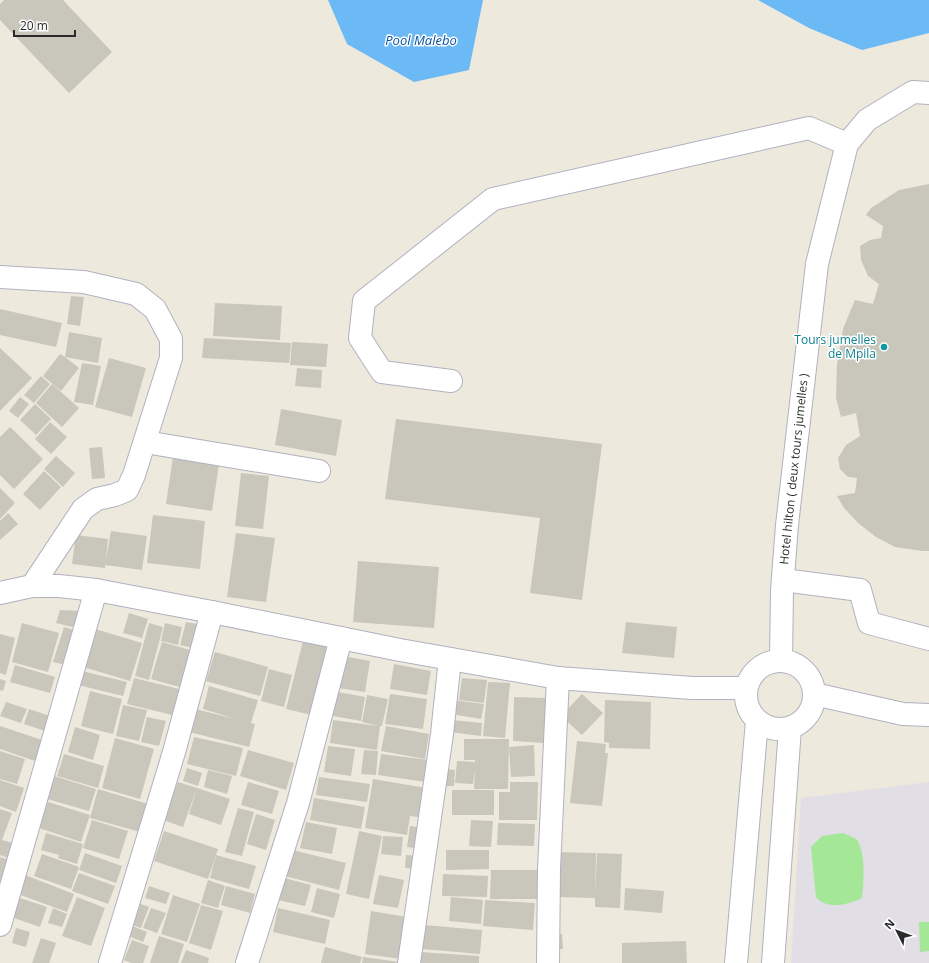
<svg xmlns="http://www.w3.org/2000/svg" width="929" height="963" viewBox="0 0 929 963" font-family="'Open Sans',sans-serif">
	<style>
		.industrial { fill: #e1dee6 }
		.green { fill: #a4e797 }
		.water { fill: #6bb9f5 }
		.building { fill: #c9c6bc }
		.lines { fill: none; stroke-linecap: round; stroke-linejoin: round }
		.minor-casing { stroke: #b1b1c0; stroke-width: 24 }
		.minor { stroke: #fff; stroke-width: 22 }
		.culture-dot { fill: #0f9aa8; stroke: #fff; stroke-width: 1.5 }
		.labels { text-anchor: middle; stroke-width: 3; stroke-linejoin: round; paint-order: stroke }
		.culture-label { font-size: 12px; fill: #0d838f; stroke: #fff; text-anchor: end }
		.street-label { font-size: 12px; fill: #2b2b2b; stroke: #fff }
		.water-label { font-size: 13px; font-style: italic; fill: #0753a4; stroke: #fff }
	</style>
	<rect width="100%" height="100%" fill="#eee9dd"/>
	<polygon class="industrial" points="929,782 929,963 791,963 801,798"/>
	<g class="green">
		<path d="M843,833C847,835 854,837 857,840C866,854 864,882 862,898C852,903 836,908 824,903C821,902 818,899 816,897L811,847L822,836Z"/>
		<polygon points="919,922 929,922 929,951 920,952"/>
	</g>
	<g class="water">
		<polygon points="328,0 483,0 469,70 414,82 347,44"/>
		<polygon points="758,0 929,0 929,33 862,50 809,28"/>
	</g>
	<g class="building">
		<polygon points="4,0 63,0 112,52 69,93 0,20 0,4"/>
		<polygon points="929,184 929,551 922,551 895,547 876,537 858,523 844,508 837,496 855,493 857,478 848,477 840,469 838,458 846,445 860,436 856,413 841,417 836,398 837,364 843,329 855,300 873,304 879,284 868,276 861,260 860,246 870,240 881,238 883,226 866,215 871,208 899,190"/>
		<polygon points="71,296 84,297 80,326 67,324"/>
		<polygon points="215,303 282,306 280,340 213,336"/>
		<polygon points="0,309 62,323 56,347 0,335"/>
		<polygon points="69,332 102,338 98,363 65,357 79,368 61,391 43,376 60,354 65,357"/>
		<polygon points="204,338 291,343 289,363 202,358"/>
		<polygon points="292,342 328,344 326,367 290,365"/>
		<polygon points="0,348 32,378 0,411"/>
		<polygon points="109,358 146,368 132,417 95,407"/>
		<polygon points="82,363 101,366 93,405 74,402"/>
		<polygon points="297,368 322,370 321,388 295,386"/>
		<polygon points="41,376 50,384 34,403 24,395"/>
		<polygon points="52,384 79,408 62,427 36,403"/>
		<polygon points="20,397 29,404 18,418 9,411"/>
		<polygon points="35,404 51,419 36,435 20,420"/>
		<polygon points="281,409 342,420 336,456 275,445"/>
		<polygon points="396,419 602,444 582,600 530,593 540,518 385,499"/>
		<polygon points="50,422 67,437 51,454 35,439"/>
		<polygon points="10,427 43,459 14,489 0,475 0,437"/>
		<polygon points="102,447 105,478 92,479 89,448"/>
		<polygon points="56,456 75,473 63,487 44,469"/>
		<polygon points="173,457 219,464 212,511 166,504"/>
		<polygon points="44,471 61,487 40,510 23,494"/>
		<polygon points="241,473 269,476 263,529 235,526"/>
		<polygon points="0,488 15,503 0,519"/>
		<polygon points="8,513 18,524 0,540 0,521"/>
		<polygon points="153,515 205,521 200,569 147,563"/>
		<polygon points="111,531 147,536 142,570 105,565"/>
		<polygon points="236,533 275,538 266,602 227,597"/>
		<polygon points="76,535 108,539 105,568 72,564"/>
		<polygon points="358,561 439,567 434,628 353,622"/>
		<polygon points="60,610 83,611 77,628 56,623"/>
		<polygon points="129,613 148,619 142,638 123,633"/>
		<polygon points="186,622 203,625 197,649 180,645"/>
		<polygon points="626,622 677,627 674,658 622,653"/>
		<polygon points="22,623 59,633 48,672 12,662"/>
		<polygon points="149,623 163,627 149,680 135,676"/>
		<polygon points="165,623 182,627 178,645 161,641"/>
		<polygon points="64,627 77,631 66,665 53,662"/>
		<polygon points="95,629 142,643 130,681 83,667"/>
		<polygon points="0,634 15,638 6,675 0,673"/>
		<polygon points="303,641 332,647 316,716 286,709"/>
		<polygon points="162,642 194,651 183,688 151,679"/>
		<polygon points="215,652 268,667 260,696 206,681"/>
		<polygon points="343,656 370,661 365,692 338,688"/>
		<polygon points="394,664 431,671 427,695 390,689"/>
		<polygon points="15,665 55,677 50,693 10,682"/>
		<polygon points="269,669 292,675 284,707 261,701"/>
		<polygon points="82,671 127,682 123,696 78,685"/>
		<polygon points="134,678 179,689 172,715 127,704"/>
		<polygon points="462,678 487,680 484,703 459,700"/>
		<polygon points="0,679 6,681 3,691 0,690"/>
		<polygon points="488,682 510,683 505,738 483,736"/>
		<polygon points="209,686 258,700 251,723 255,724 249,747 189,732 195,709 236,719 203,709"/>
		<polygon points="90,691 122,699 113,734 81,726"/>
		<polygon points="338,692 365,697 361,721 333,716"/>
		<polygon points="390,694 427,699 423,729 385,724"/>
		<polygon points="582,694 603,713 582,735 561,716"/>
		<polygon points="367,695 388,699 382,726 380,726 377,750 330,743 333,720 378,726 362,722"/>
		<polygon points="514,697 546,698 544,743 513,741"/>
		<polygon points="453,700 484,704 481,719 451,714"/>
		<polygon points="605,700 651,702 650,749 609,748 609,743 604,742"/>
		<polygon points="6,702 27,709 21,723 0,716"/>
		<polygon points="123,705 147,710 139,741 116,736"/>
		<polygon points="29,709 50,716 45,731 24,724"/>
		<polygon points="147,717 166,721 159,746 141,742"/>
		<polygon points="452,720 482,723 481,736 450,732"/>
		<polygon points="0,726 42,740 35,761 0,749"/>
		<polygon points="386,726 429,734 425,759 381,751"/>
		<polygon points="75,727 100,735 93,760 68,752"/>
		<polygon points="194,737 243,748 236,776 187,764"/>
		<polygon points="115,738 154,749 140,799 102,788"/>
		<polygon points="464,739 509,739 508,789 474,789 475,770 473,784 455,783 457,761 475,762 475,760 464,760"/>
		<polygon points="577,741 606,744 605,753 608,753 602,806 570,803"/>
		<polygon points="534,745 535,776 511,777 509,747"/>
		<polygon points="328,746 355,749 351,776 324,772"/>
		<polygon points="248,750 294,763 286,790 240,776"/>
		<polygon points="364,750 378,751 376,775 361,774"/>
		<polygon points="0,751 25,759 17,784 0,779"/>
		<polygon points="64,754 104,766 98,788 57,776"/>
		<polygon points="381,754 429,760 426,782 378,775"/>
		<polygon points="187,768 202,773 198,786 183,781"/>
		<polygon points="444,769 455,770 454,786 443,786"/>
		<polygon points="208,770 232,776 227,794 204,787"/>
		<polygon points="54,776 96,789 89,811 47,799"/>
		<polygon points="319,777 370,784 367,802 316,795"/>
		<polygon points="373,779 432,789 427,818 410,816 407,835 365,828"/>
		<polygon points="0,780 24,788 16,812 0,806"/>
		<polygon points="178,782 197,788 183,827 163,820"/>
		<polygon points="248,782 279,791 272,814 241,805"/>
		<polygon points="510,782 538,782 537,820 499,820 499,792 510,792"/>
		<polygon points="197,788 230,799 221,825 189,814"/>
		<polygon points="98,789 148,804 140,832 90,818"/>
		<rect x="452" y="790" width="42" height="25"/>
		<polygon points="314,798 365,807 361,829 310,820"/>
		<polygon points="48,802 90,815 81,842 39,828"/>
		<polygon points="238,808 254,812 242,856 225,852"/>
		<polygon points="0,809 12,813 2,840 16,844 11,859 0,855"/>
		<polygon points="256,814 275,820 266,850 247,844"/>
		<polygon points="92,820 128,831 119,859 83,848"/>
		<polygon points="471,820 493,821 491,847 469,846"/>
		<polygon points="306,822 337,828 332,854 300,848"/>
		<polygon points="498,823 535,824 534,846 497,845"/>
		<polygon points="410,826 423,828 421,849 407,847"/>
		<polygon points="164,831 218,849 208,879 154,861"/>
		<polygon points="359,831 382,836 369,899 346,894"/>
		<polygon points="46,833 83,844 77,864 58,858 59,855 41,850"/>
		<polygon points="383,836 403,837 401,856 381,854"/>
		<polygon points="292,850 346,863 339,890 285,876"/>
		<polygon points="446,850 489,850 489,869 446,870"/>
		<polygon points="555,852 596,853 595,895 597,853 622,854 620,908 595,907 595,898 554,897"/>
		<polygon points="85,853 122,866 116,883 79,870"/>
		<polygon points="42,854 79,867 71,889 34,876"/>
		<polygon points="216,855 256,866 249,889 210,878"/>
		<polygon points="406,855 417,856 416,869 405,868"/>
		<polygon points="0,857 9,860 0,885"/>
		<polygon points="491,870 537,870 537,899 490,899"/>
		<polygon points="79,873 115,886 108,904 72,891"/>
		<polygon points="443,874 488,876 487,897 442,896"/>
		<polygon points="25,875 74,894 67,912 18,894"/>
		<polygon points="379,875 404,880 398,908 373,904"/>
		<polygon points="284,878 311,885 305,906 278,900"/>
		<polygon points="208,880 225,886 218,908 201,903"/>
		<polygon points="149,886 170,893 166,904 145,898"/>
		<polygon points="226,886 255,894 250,913 221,905"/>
		<polygon points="317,888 340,894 334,918 311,912"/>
		<polygon points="625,888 664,891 662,913 624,910"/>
		<polygon points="173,895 200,904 187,942 161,934"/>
		<polygon points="17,897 47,907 40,927 11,917"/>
		<polygon points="77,897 105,908 91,946 62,936"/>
		<polygon points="451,897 483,900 481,924 449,921"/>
		<polygon points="485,900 535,903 533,930 483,926"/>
		<polygon points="138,903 149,907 141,928 130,924"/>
		<polygon points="201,905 223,911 211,950 189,943"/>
		<polygon points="53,908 67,914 62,927 48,923"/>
		<polygon points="151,908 166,913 157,933 143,928"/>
		<polygon points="278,908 330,920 325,944 273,932"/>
		<polygon points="371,911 407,917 401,959 365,954"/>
		<polygon points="130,925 147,932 143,942 126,935"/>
		<polygon points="424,925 482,930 480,954 422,949"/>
		<polygon points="16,928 30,932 26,947 12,943"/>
		<polygon points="551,934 562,934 563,949 551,949"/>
		<polygon points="159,936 184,944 178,963 150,963"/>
		<polygon points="41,938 56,943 49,963 32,963"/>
		<polygon points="132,940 149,946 143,963 131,963 124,960"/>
		<polygon points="686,941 687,963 622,963 622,943"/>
		<polygon points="325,947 362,957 360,963 321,963"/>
		<polygon points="186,950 209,958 208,963 181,963"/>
		<polygon points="420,952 479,956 479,963 419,963"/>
		<polygon points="363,957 400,962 400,963 362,963"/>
	</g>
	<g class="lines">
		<g class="minor-casing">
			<g id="minor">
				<polyline points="0,277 84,282 136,294 155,309 171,339 171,358 134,475 127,490 115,495 97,499 83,509 32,586"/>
				<polyline points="451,381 382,372 360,338 364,301 493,199 809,128 847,144"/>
				<polyline points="145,442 319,471"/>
				<polyline points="783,580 860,590 869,623 929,639"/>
				<polyline points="0,593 32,586 59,586 96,590 212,612 400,650 558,678 692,688 746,688"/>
				<polyline points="781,660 782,590 787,525 817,264 847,144 867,120 913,92 929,93"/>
				<circle cx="780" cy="695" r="34"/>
				<polyline points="814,694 903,714 929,715"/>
				<polyline points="0,925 96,590"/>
				<polyline points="110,963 174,752 212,612"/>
				<polyline points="247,963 298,803 341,638"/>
				<polyline points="409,963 442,734 450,659"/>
				<polyline points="548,963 549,869 558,678"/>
				<polyline points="736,963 757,721"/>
				<polyline points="773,963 790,728"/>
			</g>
		</g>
		<use href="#minor" class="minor"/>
	</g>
	<circle class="culture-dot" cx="884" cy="347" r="4"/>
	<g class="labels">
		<g class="culture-label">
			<text x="876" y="344">Tours jumelles<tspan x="876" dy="14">de Mpila</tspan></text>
		</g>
		<g class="street-label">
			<text transform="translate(794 469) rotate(-84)" y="4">Hotel hilton ( deux tours jumelles )</text>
		</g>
		<g class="water-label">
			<text x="421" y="45">Pool Malebo</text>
		</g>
	</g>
	<g transform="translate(897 931) rotate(312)" stroke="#ffffff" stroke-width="3" paint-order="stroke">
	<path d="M0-3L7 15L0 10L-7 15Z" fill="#2b2b2b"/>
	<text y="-6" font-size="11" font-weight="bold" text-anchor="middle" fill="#2b2b2b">N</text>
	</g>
	<path d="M14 30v6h61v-6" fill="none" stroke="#2b2b2b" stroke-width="2"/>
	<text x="20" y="30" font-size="12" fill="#2b2b2b" stroke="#ffffff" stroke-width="3" paint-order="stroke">20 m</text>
</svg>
